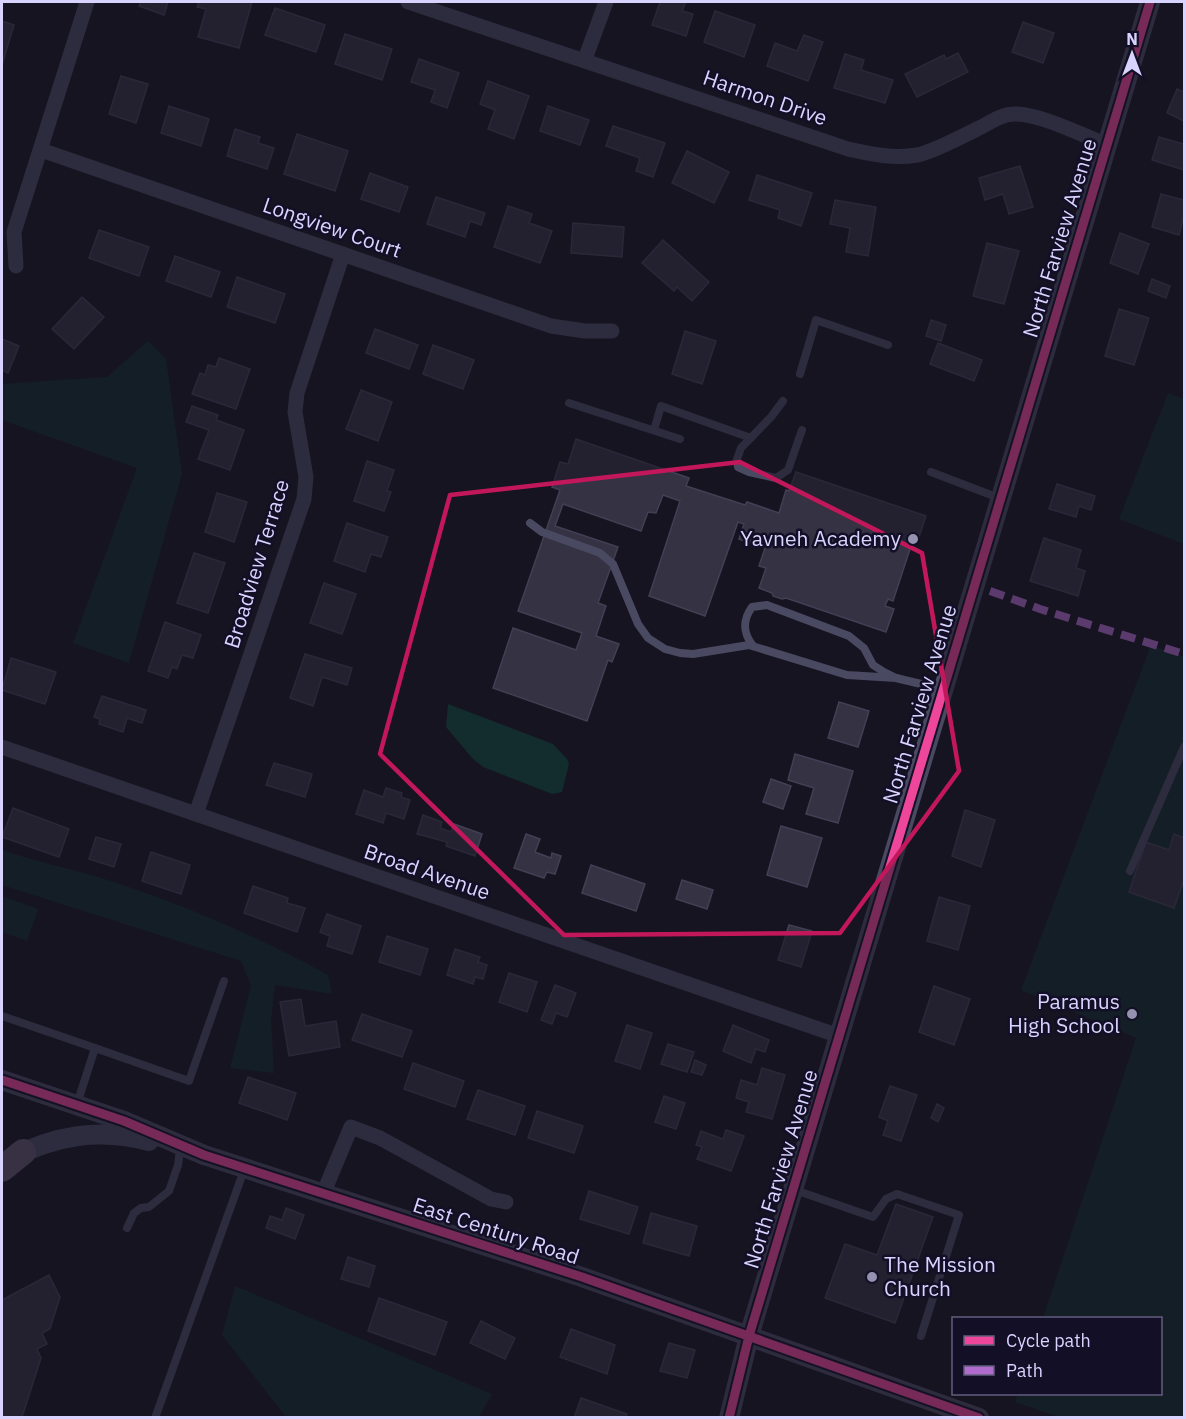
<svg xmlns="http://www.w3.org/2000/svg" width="1186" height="1419" viewBox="0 0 1186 1419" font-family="'IBM Plex Sans',sans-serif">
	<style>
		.green { fill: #132c2d }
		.building { fill: #343243; stroke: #433f54; stroke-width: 1.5 }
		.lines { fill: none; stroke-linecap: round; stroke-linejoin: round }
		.service { stroke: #4a4962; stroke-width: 8 }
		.minor { stroke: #4a4962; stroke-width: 15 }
		.tertiary { stroke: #4a4962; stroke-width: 20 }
		.trunk { stroke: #62526e; stroke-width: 26 }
		.quiet { stroke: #b06ccc; stroke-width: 8; stroke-dasharray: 15 8; stroke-linecap: butt }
		.cycleway-casing { stroke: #130f26; stroke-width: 13 }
		.cycleway { stroke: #ed469a; stroke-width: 9 }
		.marked { fill: none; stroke: #c2185b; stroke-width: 4.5; stroke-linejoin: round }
		.poi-dot { fill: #9591b1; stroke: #130f26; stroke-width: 2 }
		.labels { text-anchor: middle; stroke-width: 5; stroke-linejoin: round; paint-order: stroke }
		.street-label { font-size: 21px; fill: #d9d4ff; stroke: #130f26 }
		.poi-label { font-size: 21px; fill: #d9d4ff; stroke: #130f26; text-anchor: end }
	</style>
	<rect width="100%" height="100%" fill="#161421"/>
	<g class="green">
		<polygon points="148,341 166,359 182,474 129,663 73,643 137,468 2,420 2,384 107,377"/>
		<polygon points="1168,393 1184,399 1184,544 1119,519"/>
		<polygon points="1151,645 1184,657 1184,1417 1059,1417 1015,1402 1018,1394 1160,1394 1160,1318 1043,1318 1136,1038 1021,990"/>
		<polygon points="448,704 553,744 567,759 569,764 562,792 552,794 483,767 473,759 446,727"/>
		<path d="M2,850C39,863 79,870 117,883C189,907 261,938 328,975L332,994L275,985L271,1020L274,1073L230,1068L251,986L241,961L2,885Z"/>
		<polygon points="2,896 38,909 27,941 2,932"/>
		<polygon points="235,1286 492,1394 479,1417 286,1417 222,1335"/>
	</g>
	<g class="building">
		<polygon points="141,2 168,2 164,15 139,6"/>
		<polygon points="199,2 252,2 239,48 198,37 206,9 197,7"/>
		<polygon points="660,2 686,2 682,11 693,14 686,36 652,25"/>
		<polygon points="275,8 325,25 316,52 265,35"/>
		<polygon points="715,11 755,25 744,57 704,42"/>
		<polygon points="2,21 14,25 2,65"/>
		<polygon points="1023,22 1054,33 1043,63 1012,52"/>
		<polygon points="345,34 392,49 382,80 335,64"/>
		<polygon points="804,35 823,42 808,81 767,66 775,43 797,51"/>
		<polygon points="958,53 968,72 917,97 905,74 944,55 946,59"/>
		<polygon points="845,54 864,60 861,70 893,80 885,103 834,88"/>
		<polygon points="419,59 459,73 447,108 431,102 435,90 411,82"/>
		<polygon points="121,76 148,84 136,123 109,114"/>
		<polygon points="488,81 529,96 514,139 488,129 495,110 480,104"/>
		<polygon points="1177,89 1184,92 1184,121 1167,113"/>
		<polygon points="169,106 209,119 201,146 161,133"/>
		<polygon points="548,106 589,120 580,145 540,131"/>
		<polygon points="613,126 665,143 653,177 636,171 640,158 606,146"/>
		<polygon points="235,129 260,137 258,143 274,148 267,169 227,156"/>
		<polygon points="297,134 348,151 335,191 284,174"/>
		<polygon points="1159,137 1184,144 1184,170 1152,160"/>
		<polygon points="687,151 729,172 714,203 672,183"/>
		<polygon points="1020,166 1033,207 1009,214 1003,194 985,200 979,178"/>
		<polygon points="370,173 408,187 399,212 361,199"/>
		<polygon points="757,175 812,193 801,226 778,218 780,210 749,200"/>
		<polygon points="1161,194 1184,200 1184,215 1179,235 1152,227"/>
		<polygon points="436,197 485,213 481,225 470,221 465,237 427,224"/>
		<polygon points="835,200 876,207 868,256 846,252 850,228 830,224"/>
		<polygon points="508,206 532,214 529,223 552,231 540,263 494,247"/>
		<polygon points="573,223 624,227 622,257 571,253"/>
		<polygon points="99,230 149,247 139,276 89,258"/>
		<polygon points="1120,233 1149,244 1138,274 1110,263"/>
		<polygon points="663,240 709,282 692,301 677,287 674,291 642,263"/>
		<polygon points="987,243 1019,251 1004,304 973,296"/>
		<polygon points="175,256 220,272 211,297 166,281"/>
		<polygon points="237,277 285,294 275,323 227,307"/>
		<polygon points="1152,279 1170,286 1166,298 1148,291"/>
		<polygon points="82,297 104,317 74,349 52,329"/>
		<polygon points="1119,309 1149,318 1134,365 1105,356"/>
		<polygon points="931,320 946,325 941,341 926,336"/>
		<polygon points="375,329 418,345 409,369 366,353"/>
		<polygon points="685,331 716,341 702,384 672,374"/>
		<polygon points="2,339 19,346 8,373 2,370"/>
		<polygon points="938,343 982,360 974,381 930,364"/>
		<polygon points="433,345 474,360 463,389 423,374"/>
		<polygon points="219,358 250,369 236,409 192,394 200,373 205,375 208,365 216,367"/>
		<polygon points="361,390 392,402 378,441 346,429"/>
		<polygon points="192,406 218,415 216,420 244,430 230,470 198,459 209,430 186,422"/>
		<polygon points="576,439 689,478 686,486 745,505 747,502 779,513 786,490 789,491 796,472 926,516 918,540 909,537 907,545 911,546 893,601 888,599 885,606 894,609 886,632 786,598 782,599 773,596 772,593 759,588 766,568 759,566 765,548 739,539 744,524 738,522 705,616 649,596 680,501 663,495 656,513 648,512 641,531 563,504 555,526 618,547 598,603 606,606 596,636 619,644 612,662 608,660 587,721 493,688 513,628 576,650 582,633 518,611 560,490 552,487 560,462 568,464"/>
		<polygon points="367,461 394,470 387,491 391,492 384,511 354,501"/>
		<polygon points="1057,484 1095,496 1091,510 1079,506 1076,517 1049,509"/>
		<polygon points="217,493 247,502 234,542 205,532"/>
		<polygon points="347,523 388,537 381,557 371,554 365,572 334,561"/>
		<polygon points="1044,538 1081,550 1076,568 1085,571 1078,596 1030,581"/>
		<polygon points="194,553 225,563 208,613 177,603"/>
		<polygon points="324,583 356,594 342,634 310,623"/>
		<polygon points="165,622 201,635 193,658 182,655 177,669 172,667 168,678 148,671"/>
		<polygon points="305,654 352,668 347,685 322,677 313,706 290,698"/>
		<polygon points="11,658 56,672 45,704 2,690"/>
		<polygon points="102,696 146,710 142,723 127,718 123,732 99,724 100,719 94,717"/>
		<polygon points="839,702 869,711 858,747 828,738"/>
		<polygon points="795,754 853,771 838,823 806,814 814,788 788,780"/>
		<polygon points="274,763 312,774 305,797 266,785"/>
		<polygon points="771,779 791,786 783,809 763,802"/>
		<polygon points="386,788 402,793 401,797 410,800 404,819 386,813 383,823 356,814 364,790 383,797"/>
		<polygon points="13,808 69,829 59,857 2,837"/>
		<polygon points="965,810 995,820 981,867 952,856"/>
		<polygon points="423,815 442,822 440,828 451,832 454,824 482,834 475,856 446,846 447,842 417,834"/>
		<polygon points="781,826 822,838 807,887 767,875"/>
		<polygon points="526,834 540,839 535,852 551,858 552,853 561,856 555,874 547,872 544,878 514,868"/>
		<polygon points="1174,834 1184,838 1184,879 1174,908 1129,892 1146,842 1169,850"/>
		<polygon points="96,837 121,844 114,867 89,859"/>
		<polygon points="151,852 190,865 181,894 142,881"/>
		<polygon points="591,865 645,884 636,911 582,893"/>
		<polygon points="682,880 713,890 707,909 676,899"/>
		<polygon points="253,886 288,898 287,903 305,908 297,932 244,913"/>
		<polygon points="939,897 970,906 958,950 927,941"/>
		<polygon points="327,914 361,926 352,954 327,946 330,936 320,932"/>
		<polygon points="789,925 812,931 801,967 778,960"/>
		<polygon points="387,936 428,949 420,975 379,962"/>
		<polygon points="455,949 480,957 478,962 487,965 483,979 475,977 473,984 447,975"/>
		<polygon points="509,973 537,982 527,1012 499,1002"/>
		<polygon points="555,985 576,993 567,1017 556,1013 552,1024 541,1020"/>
		<polygon points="934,986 970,999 954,1045 919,1032"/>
		<polygon points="301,999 305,1026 336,1021 340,1047 289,1056 280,1002"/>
		<polygon points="362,1014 412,1031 402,1057 352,1040"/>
		<polygon points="627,1025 652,1033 640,1069 615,1061"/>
		<polygon points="733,1025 769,1040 765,1052 756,1049 751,1063 723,1051"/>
		<polygon points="668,1044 694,1052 687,1072 661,1064"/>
		<polygon points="695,1060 706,1065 702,1075 691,1072"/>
		<polygon points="413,1063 464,1081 455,1107 404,1089"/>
		<polygon points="762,1068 785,1075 772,1119 746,1112 749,1102 736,1098 741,1080 757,1085"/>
		<polygon points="248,1077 296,1093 287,1120 239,1103"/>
		<polygon points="890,1086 917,1095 901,1141 883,1135 888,1121 879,1117"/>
		<polygon points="478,1090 525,1106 515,1135 467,1119"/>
		<polygon points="664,1096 685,1103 676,1129 655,1122"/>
		<polygon points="937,1104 944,1108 938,1122 931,1118"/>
		<polygon points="537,1111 583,1126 574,1153 528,1138"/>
		<polygon points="726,1130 744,1136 731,1171 697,1159 702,1147 696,1145 701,1131 723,1139"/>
		<polygon points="589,1191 638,1207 629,1234 580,1219"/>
		<polygon points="896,1204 933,1217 895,1323 825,1298 845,1244 877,1255"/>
		<polygon points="286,1208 304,1215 295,1239 266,1228 270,1216 282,1220"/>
		<polygon points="651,1213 697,1226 689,1256 643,1243"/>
		<polygon points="348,1257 375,1266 369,1287 341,1279"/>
		<polygon points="49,1275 60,1297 50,1329 42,1333 47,1344 37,1349 41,1358 22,1417 2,1418 2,1300"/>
		<polygon points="379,1298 447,1322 435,1355 368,1331"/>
		<polygon points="481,1321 515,1338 505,1359 470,1343"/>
		<polygon points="571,1329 615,1345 607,1374 560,1357"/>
		<polygon points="669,1343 695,1350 687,1378 660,1371"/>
		<polygon points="581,1398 627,1414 626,1418 574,1418"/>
	</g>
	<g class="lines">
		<g class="service">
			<polyline points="800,374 816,320 888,345"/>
			<polyline points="783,401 771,417 741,448 737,459 738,467 749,472 776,478 788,470 802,430"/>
			<polyline points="569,403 680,439"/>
			<polyline points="654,430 661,406 751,438"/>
			<polyline points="931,472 999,498"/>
			<polyline points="530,523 542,532 600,553 613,564 638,624 648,638 665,649 680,653 693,654 749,645 847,675 896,678"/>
			<path d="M753,646C743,633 742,621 752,607L767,605L849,636L864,648L873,665L884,672L896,678L942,689"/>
			<polyline points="1130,871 1184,747"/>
			<polyline points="2,1016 95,1048"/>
			<polyline points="77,1104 95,1048 189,1081 224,981"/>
			<polyline points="795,1190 873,1217 886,1199 897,1194 959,1215 921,1336"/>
			<polyline points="127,1228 134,1213 141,1208 149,1207 169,1191 178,1165 180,1150"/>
			<polyline points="155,1418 244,1170"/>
		</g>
		<g class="minor">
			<path d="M408,2L848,149C871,154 893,159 917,155C933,152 961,137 977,129C990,123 1000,114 1015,114C1041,114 1082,135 1107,145"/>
			<polyline points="585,59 606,2"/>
			<polyline points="41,150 551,326 585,331 612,331"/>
			<polyline points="16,266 14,232 87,2"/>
			<polyline points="2,747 839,1036"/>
			<polyline points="196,814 304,499 306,477 295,412 297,393 343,254"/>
			<polyline points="323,1194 351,1127 380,1138 491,1199 506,1202"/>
		</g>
		<g class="tertiary">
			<polyline points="2,1080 124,1121 204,1155 582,1277 979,1418"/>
			<path d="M10,1159C55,1135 99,1128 149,1141"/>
			<polyline points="729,1418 749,1336 1150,2"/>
		</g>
		<polyline class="trunk" points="2,1169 23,1152"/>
		<polyline class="quiet" points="990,591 1040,609 1184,654"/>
		<g class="cycleway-casing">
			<g id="cycleway">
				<polyline points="2,1080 124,1121 204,1155 582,1277 979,1418"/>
				<polyline points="729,1418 749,1336 1150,2"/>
			</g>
		</g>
		<use href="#cycleway" class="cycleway"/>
	</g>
	<path d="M0 0H1186V1419H0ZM740,462L922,553L959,771L840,933L564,935L380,754L450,495Z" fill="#161421" fill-opacity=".55" fill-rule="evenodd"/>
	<path class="marked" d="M740,462L922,553L959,771L840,933L564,935L380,754L450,495Z"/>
	<g class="poi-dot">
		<circle cx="913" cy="539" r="6"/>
		<circle cx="1132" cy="1014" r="6"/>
		<circle cx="872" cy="1277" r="6"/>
	</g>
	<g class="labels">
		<g class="street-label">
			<text transform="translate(765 98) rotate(19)" y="7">Harmon Drive</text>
			<text transform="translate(332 228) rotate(19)" y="7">Longview Court</text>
			<text transform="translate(1060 238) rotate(-73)" y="7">North Farview Avenue</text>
			<text transform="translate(257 564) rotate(-73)" y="7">Broadview Terrace</text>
			<text transform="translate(920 704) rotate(-73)" y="7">North Farview Avenue</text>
			<text transform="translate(427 872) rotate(19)" y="7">Broad Avenue</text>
			<text transform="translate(781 1169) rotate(-73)" y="7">North Farview Avenue</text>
			<text transform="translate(496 1231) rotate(18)" y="7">East Century Road</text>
		</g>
		<g class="poi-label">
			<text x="901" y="546">Yavneh Academy</text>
			<text x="1120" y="1009">Paramus<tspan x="1120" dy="24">High School</tspan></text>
			<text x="884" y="1272" text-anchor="start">The Mission<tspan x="884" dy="24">Church</tspan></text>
		</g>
	</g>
	<rect width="1186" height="1419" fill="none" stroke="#d9d4ff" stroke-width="6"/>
	<rect x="952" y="1317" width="210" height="78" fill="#130f26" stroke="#625e7d" stroke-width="1.5"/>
	<rect x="964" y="1336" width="30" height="9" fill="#ed469a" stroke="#625e7d" stroke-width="1.5"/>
	<text x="1006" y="1347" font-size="18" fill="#d9d4ff">Cycle path</text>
	<rect x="964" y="1366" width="30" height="9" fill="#b06ccc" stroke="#625e7d" stroke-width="1.5"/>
	<text x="1006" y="1377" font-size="18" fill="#d9d4ff">Path</text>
	<g transform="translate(1132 54)" stroke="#130f26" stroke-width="4.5" paint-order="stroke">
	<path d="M0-4.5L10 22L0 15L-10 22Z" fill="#d9d4ff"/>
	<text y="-9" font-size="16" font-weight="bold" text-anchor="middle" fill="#d9d4ff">N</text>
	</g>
</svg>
